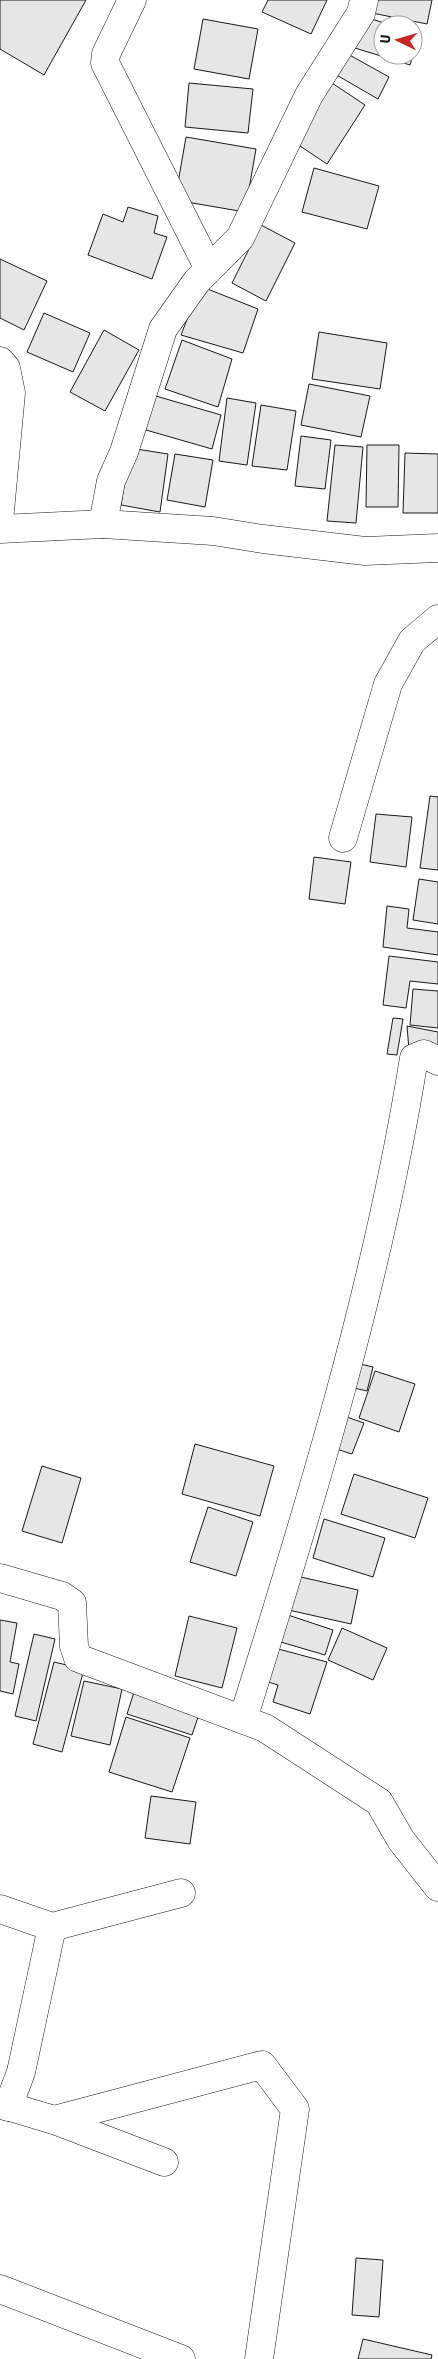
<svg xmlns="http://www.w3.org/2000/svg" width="438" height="2359" viewBox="0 0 438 2359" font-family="'Asap Condensed',sans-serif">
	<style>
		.building { fill: #e6e6e6; stroke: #1a1a1a }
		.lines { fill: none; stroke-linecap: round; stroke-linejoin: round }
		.minor-casing { stroke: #1a1a1a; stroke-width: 29 }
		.minor { stroke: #fff; stroke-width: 28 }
	</style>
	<rect width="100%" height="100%" fill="#fff"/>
	<g class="building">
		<polygon points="0,0 86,0 44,75 0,49"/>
		<polygon points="268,0 327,0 311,34 262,12"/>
		<polygon points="374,0 432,0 427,24 372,13"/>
		<polygon points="365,17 391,25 383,25 383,55 413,55 410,65 355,48"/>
		<polygon points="203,19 258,29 249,79 194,69"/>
		<polygon points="413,32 419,34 413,55"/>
		<polygon points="346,53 389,77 378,99 333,73"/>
		<polygon points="189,83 253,89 248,133 185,127"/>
		<polygon points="332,83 365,105 327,164 294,142"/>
		<polygon points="186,137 256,149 245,212 175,200"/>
		<polygon points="314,168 379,186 367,229 302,212"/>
		<polygon points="128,207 158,216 154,233 167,237 152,279 88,255 103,214 123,222"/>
		<polygon points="261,225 295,243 266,301 232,283"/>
		<polygon points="0,259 47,281 24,330 0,318"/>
		<polygon points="200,286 258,309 243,353 181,335"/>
		<polygon points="44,313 90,333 73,372 27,352"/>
		<polygon points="104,330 139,350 105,411 70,392"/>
		<polygon points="319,332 387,343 380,389 312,379"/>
		<polygon points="182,340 232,359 218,407 165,389"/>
		<polygon points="309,384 370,396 361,437 301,425"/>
		<polygon points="149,394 221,415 212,449 139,428"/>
		<polygon points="227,398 256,403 247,465 219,461"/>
		<polygon points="261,405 296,411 287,470 252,466"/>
		<polygon points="301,436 331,440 325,489 295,486"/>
		<polygon points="335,445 363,447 356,523 327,521"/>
		<polygon points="367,445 399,445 398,507 366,507"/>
		<polygon points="130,448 168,454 160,512 121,505"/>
		<polygon points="405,453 438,454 438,513 403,513"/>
		<polygon points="175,454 213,460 205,507 167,500"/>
		<polygon points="430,796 438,797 438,870 420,868"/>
		<polygon points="376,814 412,817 406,867 370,862"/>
		<polygon points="314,857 351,862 345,904 309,899"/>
		<polygon points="419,879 438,882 438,924 413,920"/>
		<polygon points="387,906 409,909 407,928 438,932 438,955 383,947"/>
		<polygon points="389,956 438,962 438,984 410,981 406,1008 383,1005"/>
		<polygon points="413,989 438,991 438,1028 410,1025"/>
		<polygon points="393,1018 403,1019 397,1055 387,1054"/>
		<polygon points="407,1026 438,1032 438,1051 409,1050"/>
		<polygon points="351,1362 373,1367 367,1391 345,1386"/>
		<polygon points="375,1371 415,1384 399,1432 359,1418"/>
		<polygon points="338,1414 364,1423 352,1454 327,1446"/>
		<polygon points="195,1444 274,1466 260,1516 182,1494"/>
		<polygon points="42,1466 81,1478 62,1543 22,1531"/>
		<polygon points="354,1474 428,1498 415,1538 341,1514"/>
		<polygon points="208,1507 253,1522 236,1576 190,1562"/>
		<polygon points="324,1519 385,1538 373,1577 313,1558"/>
		<polygon points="292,1575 358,1590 351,1624 284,1609"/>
		<polygon points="282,1613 333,1630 325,1655 274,1640"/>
		<polygon points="189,1616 237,1628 222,1688 175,1676"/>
		<polygon points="0,1620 17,1623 10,1662 19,1664 13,1694 0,1691"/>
		<polygon points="342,1628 387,1648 373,1680 328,1660"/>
		<polygon points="34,1634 55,1639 36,1721 15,1716"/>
		<polygon points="271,1647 327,1662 310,1714 273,1702 278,1685 262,1680"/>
		<polygon points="54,1662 84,1669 62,1752 33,1744"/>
		<polygon points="84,1681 122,1689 110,1745 71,1736"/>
		<polygon points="135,1689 200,1711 192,1735 127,1714"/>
		<polygon points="126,1717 190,1738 172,1792 109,1772"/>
		<polygon points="151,1796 196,1802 190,1844 145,1838"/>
		<polygon points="356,2258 383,2260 379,2317 352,2315"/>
		<polygon points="363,2339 432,2355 431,2359 358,2359"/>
	</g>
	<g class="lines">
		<g class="minor-casing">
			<g id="minor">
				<polyline points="132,0 106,54 105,63 209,269"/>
				<polyline points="0,361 6,368 11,393 0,511"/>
				<polyline points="103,524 111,481 124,452 163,329 197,281 240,238 309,95 361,13 364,0"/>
				<polyline points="0,529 103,524 213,531 263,539 365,551 438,548"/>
				<polyline points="343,838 388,684 412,641 438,619"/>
				<polyline points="0,1578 62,1596 72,1603 74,1646 78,1658 265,1728 379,1802 401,1840 438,1887"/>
				<path d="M243,1719C311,1502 378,1283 414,1058L424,1054L438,1061"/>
				<polyline points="0,1909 52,1927 181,1893"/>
				<polyline points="0,2104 54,2120 164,2162"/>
				<polyline points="8,2107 21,2072 52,1927"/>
				<polyline points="54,2120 262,2065 295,2109 259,2359"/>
				<polyline points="0,2289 181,2359"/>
			</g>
		</g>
		<use href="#minor" class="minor"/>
	</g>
	<g transform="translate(398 40) rotate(275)"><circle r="24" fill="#ffffff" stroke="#a3a3a3"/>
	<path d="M0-4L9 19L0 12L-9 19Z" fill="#c62828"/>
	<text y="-8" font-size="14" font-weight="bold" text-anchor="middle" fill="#1a1a1a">U</text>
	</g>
</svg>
